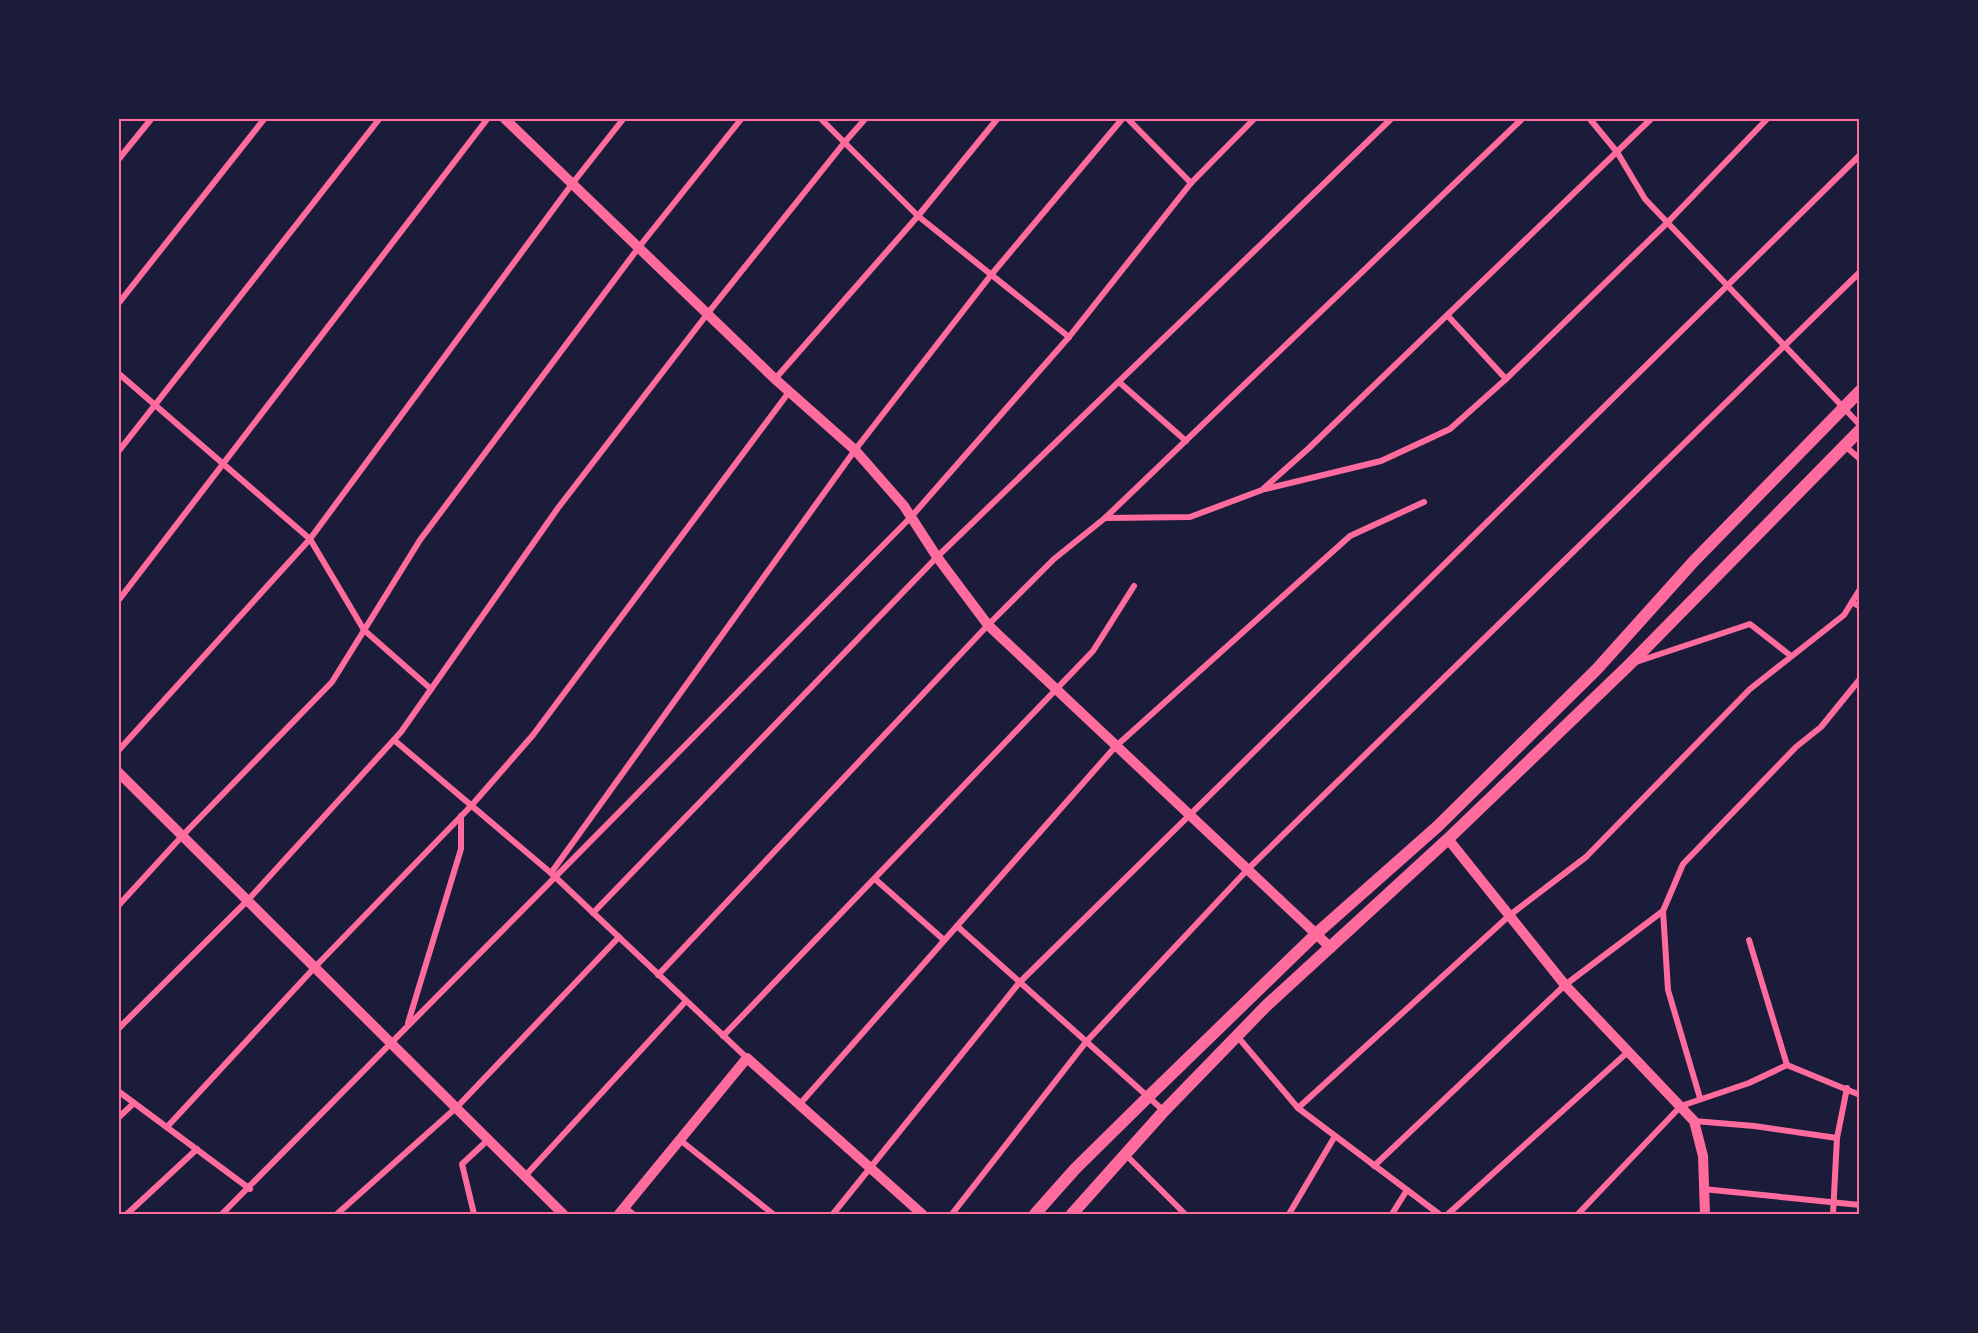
<svg xmlns="http://www.w3.org/2000/svg" width="1978" height="1333" viewBox="0 0 1978 1333" font-family="Overpass,sans-serif">
	<style>
		.lines { fill: none; stroke-linecap: round; stroke-linejoin: round }
		.minor { stroke: #ff6b9d; stroke-width: 6 }
		.tertiary { stroke: #ff6b9d; stroke-width: 10 }
		.secondary { stroke: #ff6b9d; stroke-width: 12 }
		.neatline { fill: none; stroke: #ff6b9d; stroke-width: 2 }
	</style>
	<rect width="100%" height="100%" fill="#1b1b3a"/>
	<g class="lines">
		<g class="minor">
			<polyline points="820,118 918,216 1069,337"/>
			<polyline points="1127,118 1191,183"/>
			<polyline points="1589,118 1617,152 1645,199 1860,425"/>
			<polyline points="118,160 152,118"/>
			<polyline points="118,304 265,118"/>
			<polyline points="118,373 310,539 364,630 431,689"/>
			<polyline points="775,379 918,216 998,118"/>
			<polyline points="1506,379 1667,223 1768,118"/>
			<polyline points="1119,382 1186,441"/>
			<polyline points="1845,446 1860,459"/>
			<polyline points="118,452 380,118"/>
			<polyline points="1265,489 1381,461 1450,429 1506,379 1448,316"/>
			<polyline points="1105,518 1523,118"/>
			<polyline points="118,601 488,118"/>
			<polyline points="1852,602 1860,607"/>
			<polyline points="1636,662 1750,624 1791,656"/>
			<polyline points="394,740 551,873 747,1058"/>
			<polyline points="118,751 310,539 572,184 624,118"/>
			<polyline points="551,873 855,450 991,275 1123,118"/>
			<polyline points="875,879 944,940"/>
			<polyline points="118,906 183,835 332,682 420,540 639,247 742,118"/>
			<polyline points="593,913 937,557 1392,118"/>
			<polyline points="957,926 1164,1111"/>
			<polyline points="1749,940 1787,1065"/>
			<polyline points="658,975 988,625 1054,559 1105,518 1190,517 1262,490 1309,448 1652,118"/>
			<polyline points="408,1023 461,849 461,816"/>
			<polyline points="118,1029 248,900 401,732 558,508 708,313 844,143 866,118"/>
			<polyline points="723,1036 1093,651 1134,586"/>
			<polyline points="1237,1036 1298,1108 1439,1214"/>
			<polyline points="118,1091 250,1189"/>
			<polyline points="1700,1098 1668,990 1663,911 1683,864 1796,747 1821,727 1860,679"/>
			<polyline points="799,1105 1115,747 1350,536 1424,502"/>
			<polyline points="1298,1108 1510,915 1586,857 1750,689 1844,615 1860,589"/>
			<polyline points="118,1118 134,1103"/>
			<polyline points="1694,1121 1754,1126 1837,1138"/>
			<polyline points="167,1127 315,967 471,806 533,735 789,392"/>
			<polyline points="680,1140 773,1214"/>
			<polyline points="1125,1154 1185,1214"/>
			<polyline points="1374,1166 1565,985 1663,911"/>
			<polyline points="526,1175 686,1001"/>
			<polyline points="1703,1189 1860,1205"/>
			<polyline points="625,1208 633,1214"/>
			<polyline points="127,1214 197,1149"/>
			<polyline points="222,1214 911,517 1069,337 1191,183 1255,118"/>
			<polyline points="337,1214 457,1107 619,937"/>
			<polyline points="474,1214 462,1164 489,1139"/>
			<polyline points="833,1214 1019,983 1860,155"/>
			<polyline points="952,1214 1086,1042 1248,869 1860,272"/>
			<polyline points="1289,1214 1335,1136"/>
			<polyline points="1392,1214 1407,1190"/>
			<polyline points="1448,1214 1629,1051"/>
			<polyline points="1578,1214 1681,1106 1749,1083 1787,1065 1860,1095"/>
			<polyline points="1833,1214 1837,1138 1847,1088"/>
		</g>
		<g class="tertiary">
			<polyline points="504,118 775,379 855,450 904,506 937,557 988,625 1331,948"/>
			<polyline points="118,772 563,1214"/>
			<polyline points="1448,839 1565,985 1694,1121 1703,1156 1705,1214"/>
			<polyline points="619,1214 747,1058 922,1214"/>
		</g>
		<g class="secondary">
			<polyline points="1035,1214 1075,1169 1148,1097 1316,934 1438,826 1597,669 1694,561 1860,391"/>
			<polyline points="1072,1214 1164,1111 1266,1006 1448,839 1630,664 1860,430"/>
		</g>
	</g>
	<rect width="1978" height="1333" fill="none" stroke="#1b1b3a" stroke-width="240"/>
	<rect x="120" y="120" width="1738" height="1093" class="neatline"/>
</svg>
